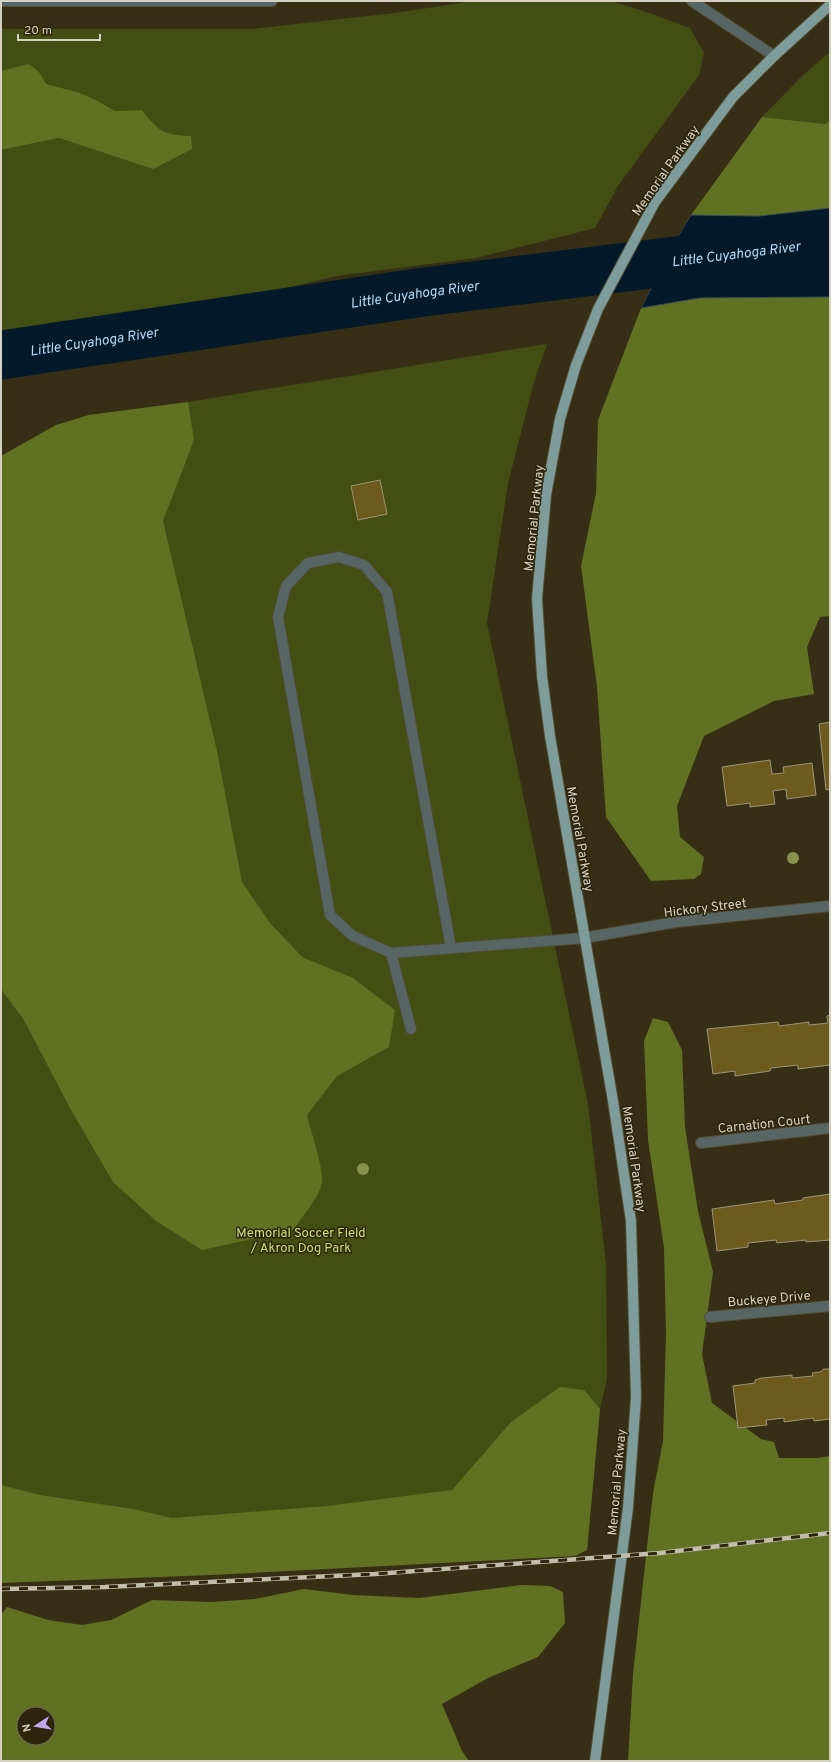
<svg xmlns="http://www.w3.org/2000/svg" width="831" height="1762" viewBox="0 0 831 1762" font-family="Overpass,sans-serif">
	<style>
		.green { fill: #434f12 }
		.forest { fill: #607122; fill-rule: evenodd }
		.water { fill: #041a2a; stroke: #435158 }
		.pier { fill: #362f16 }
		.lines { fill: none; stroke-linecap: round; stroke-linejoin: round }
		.river { stroke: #041a2a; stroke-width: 49 }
		.building { fill: #6c5b1c; stroke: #9d9579 }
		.minor-casing { stroke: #534c35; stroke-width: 12 }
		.major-casing { stroke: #534c35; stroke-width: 12 }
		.minor { stroke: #576665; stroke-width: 10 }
		.major { stroke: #7e9c9a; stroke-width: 10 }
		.rail-casing { stroke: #c2bead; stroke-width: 4.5 }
		.rail { stroke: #2c250c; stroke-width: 3; stroke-dasharray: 9; stroke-linecap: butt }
		.tree { fill: #87924d }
		.labels { text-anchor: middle; stroke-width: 3; stroke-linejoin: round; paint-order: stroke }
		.street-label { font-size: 13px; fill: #d6d2c3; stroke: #2c250c }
		.park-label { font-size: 13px; fill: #c9e37a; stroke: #2c250c }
		.water-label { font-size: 14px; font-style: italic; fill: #b6d9f5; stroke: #2c250c }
	</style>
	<rect width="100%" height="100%" fill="#362f16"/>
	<g class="green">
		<path d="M474,1H611L643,11L690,28L704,53L699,75L618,186L595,228L476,258L336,276L278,290L176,309L1,333V150L59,138L153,169L191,136C164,135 158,132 142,110L115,111L96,100L45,84L39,72L9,70L1,71V29H252L395,13Z"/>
		<polygon points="830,52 830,121 825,124 762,117 803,75"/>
		<polygon points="547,344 534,382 508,483 487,623 588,1104 606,1265 607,1379 600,1409 587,1550 1,1538 1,456 56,425 89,415 188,402"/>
	</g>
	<g class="forest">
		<path d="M29,64L39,72L46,84L77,92L96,100L115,111L142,110C159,132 164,135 191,136L192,149L153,169L59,138L1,150V71Z"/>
		<polygon points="762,117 825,124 830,121 830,208 759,216 691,215"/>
		<polygon points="830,297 830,616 820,617 807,647 814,694 774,701 704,736 677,806 680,837 704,857 701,874 694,879 651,881 606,817 597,687 581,566 596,493 598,420 641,308 700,298"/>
		<path d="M188,402L194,440L163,521L217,751L242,882L270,923L302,957L353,978L395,1010L389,1047L337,1076L307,1115C311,1133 323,1165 322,1182C322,1193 300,1220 293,1230L202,1250L156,1221L113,1182L71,1110L24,1020L1,989V456L56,425L89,415Z"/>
		<polygon points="653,1018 668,1022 682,1050 685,1127 698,1211 713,1272 702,1354 712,1403 761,1439 774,1442 779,1458 818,1458 830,1456 830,1761 628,1761 633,1674 653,1493 663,1441 666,1333 664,1248 648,1140 644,1041"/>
		<polygon points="560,1387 584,1390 600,1409 587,1550 575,1556 212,1575 1,1583 1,1485 40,1495 133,1509 172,1518 327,1506 452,1490 511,1422"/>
		<path d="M521,1585L550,1586L563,1592L565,1623L538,1657L488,1678L442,1704L462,1751L469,1761H1V1615L7,1607L48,1620L82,1625L111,1620L152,1600L211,1602L255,1599L304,1589L353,1595L419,1598ZM24,1714H48V1738H24Z"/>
	</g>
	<polygon class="water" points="830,208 830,297 700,298 641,308 677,238 691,215 759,216"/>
	<polygon class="pier" points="692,213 677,238 640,310 639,307 650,285 675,237 689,214"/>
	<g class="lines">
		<path class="river" id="s1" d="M1,355L424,292L830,242"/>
	</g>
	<g class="building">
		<polygon points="380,480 387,514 358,520 351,486"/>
		<polygon points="830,722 830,789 826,790 819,724"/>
		<polygon points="770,760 772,774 784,773 783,767 812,763 816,795 787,799 786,789 773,791 775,804 750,807 750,803 727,806 722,767"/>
		<polygon points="830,1015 830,1065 798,1069 798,1065 771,1068 770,1071 735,1076 735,1071 713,1074 707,1029 778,1022 779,1026 809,1022 809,1025 828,1023 827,1016"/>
		<polygon points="830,1194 830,1240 806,1242 806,1240 777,1243 776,1240 748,1243 748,1247 717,1251 712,1209 774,1200 775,1204 803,1200 803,1198"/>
		<polygon points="824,1369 830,1369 830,1419 814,1421 813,1418 784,1422 784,1418 766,1420 767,1425 738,1428 733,1386 755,1383 755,1380 762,1378 792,1375 792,1378 813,1376 812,1373 820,1372"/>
	</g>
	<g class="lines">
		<g class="minor-casing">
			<g id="minor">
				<polyline points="1,1 272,1"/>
				<polyline points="692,1 774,56"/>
				<polyline points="451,948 387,592 364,565 339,557 308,563 286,586 278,617 330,915 353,936 391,953 584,938 676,922 830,906"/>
				<polyline points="391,953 411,1029"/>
				<polyline points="701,1143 830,1128"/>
				<polyline points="710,1317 830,1306"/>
			</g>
		</g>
		<g class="major-casing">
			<polyline id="major" points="595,1761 628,1508 636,1398 631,1221 613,1101 550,736 542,676 537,599 546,495 560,419 576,365 598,309 655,202 733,97 774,56 830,5"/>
		</g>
		<use href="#minor" class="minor"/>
		<use href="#major" class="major"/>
		<g class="rail-casing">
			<polyline id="rail" points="1,1589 105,1587 375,1574 660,1553 830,1533"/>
		</g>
		<use href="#rail" class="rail"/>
	</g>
	<g class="tree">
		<circle cx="793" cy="858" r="6"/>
		<circle cx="363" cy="1169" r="6"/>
	</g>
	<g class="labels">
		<g class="street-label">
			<text transform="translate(665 170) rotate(-55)" y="5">Memorial Parkway</text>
			<text transform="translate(533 518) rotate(-84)" y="5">Memorial Parkway</text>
			<text transform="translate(581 839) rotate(80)" y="5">Memorial Parkway</text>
			<text transform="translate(705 907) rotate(-7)" y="5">Hickory Street</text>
			<text transform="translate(764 1123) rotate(-6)" y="5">Carnation Court</text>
			<text transform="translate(635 1159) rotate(82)" y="5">Memorial Parkway</text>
			<text transform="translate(769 1298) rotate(-5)" y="5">Buckeye Drive</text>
			<text transform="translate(616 1482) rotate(-85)" y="5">Memorial Parkway</text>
		</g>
		<g class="park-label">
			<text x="301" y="1237">Memorial Soccer Field<tspan x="301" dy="15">/ Akron Dog Park</tspan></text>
		</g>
		<g class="water-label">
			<text dy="5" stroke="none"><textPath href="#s1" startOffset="742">Little Cuyahoga River</textPath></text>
			<text dy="5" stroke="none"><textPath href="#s1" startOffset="418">Little Cuyahoga River</textPath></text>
			<text dy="5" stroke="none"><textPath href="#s1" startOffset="94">Little Cuyahoga River</textPath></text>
		</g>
	</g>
	<rect width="831" height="1762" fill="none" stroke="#d6d2c3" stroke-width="4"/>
	<g transform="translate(36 1726) rotate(258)"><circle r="19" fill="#2c250c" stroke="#706a55"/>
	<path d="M0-3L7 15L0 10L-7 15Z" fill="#c4a7f2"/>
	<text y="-6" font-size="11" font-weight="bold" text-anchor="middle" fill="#d6d2c3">N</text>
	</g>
	<path d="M18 34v6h82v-6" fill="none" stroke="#d6d2c3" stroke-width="2"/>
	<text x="24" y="34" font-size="12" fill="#d6d2c3" stroke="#2c250c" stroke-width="3" paint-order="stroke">20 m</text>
</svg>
